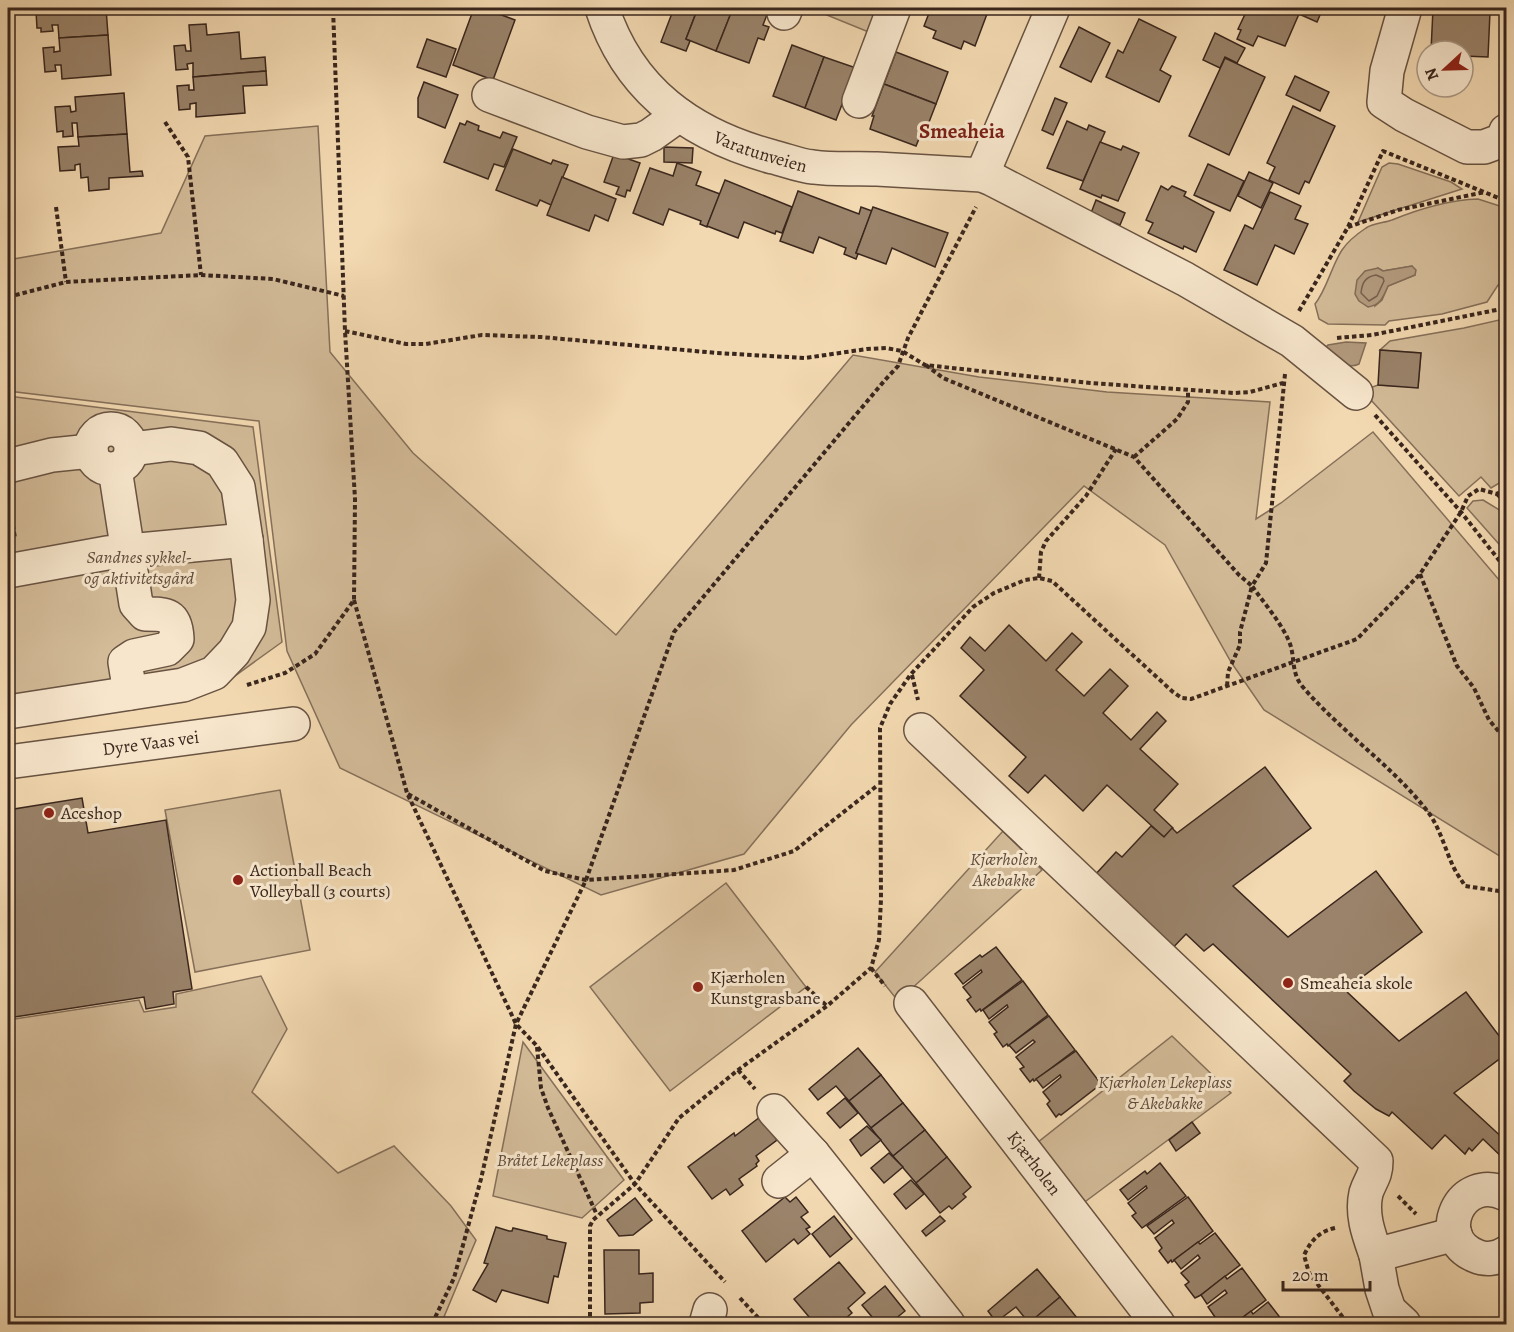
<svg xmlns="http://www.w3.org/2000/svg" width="1514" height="1332" viewBox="0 0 1514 1332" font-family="Alegreya,serif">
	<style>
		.green { fill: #d3bb98; stroke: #86705a; stroke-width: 1.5; fill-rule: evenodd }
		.water { fill: #b49c7f; stroke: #836d58; stroke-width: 1.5 }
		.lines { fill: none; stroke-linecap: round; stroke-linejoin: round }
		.shore { stroke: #76614e; stroke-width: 1.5 }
		.building { fill: #9a836a; stroke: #39261d; stroke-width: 1.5 }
		.minor-casing { stroke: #685342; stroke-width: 36 }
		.path { stroke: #39261d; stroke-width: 4; stroke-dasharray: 4.5 3; stroke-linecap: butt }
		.minor { stroke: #f7e6cc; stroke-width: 33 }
		.poi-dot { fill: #8f2418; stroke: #f7e6cc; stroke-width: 2 }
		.labels { text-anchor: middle; stroke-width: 6; stroke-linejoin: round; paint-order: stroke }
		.street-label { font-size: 18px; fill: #39261d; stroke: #f7e6cc }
		.park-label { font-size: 18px; font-style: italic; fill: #604b3c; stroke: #f7e6cc }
		.poi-label { font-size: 18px; fill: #39261d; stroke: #f7e6cc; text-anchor: start }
		.quarter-label { font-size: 21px; font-weight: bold; fill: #7a1f14; stroke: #f7e6cc }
	</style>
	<rect width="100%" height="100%" fill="#f3d9b1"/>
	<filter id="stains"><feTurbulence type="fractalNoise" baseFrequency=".00333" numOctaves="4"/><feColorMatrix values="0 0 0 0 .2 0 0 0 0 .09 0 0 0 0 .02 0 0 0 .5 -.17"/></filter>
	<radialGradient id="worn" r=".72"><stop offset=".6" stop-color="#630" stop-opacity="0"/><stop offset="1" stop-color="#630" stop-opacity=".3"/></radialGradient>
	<g class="green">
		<polygon points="812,8 886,8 876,35 812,9"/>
		<polygon points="318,126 330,352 413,453 616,635 853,355 979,377 1107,392 1270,402 1256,519 1281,503 1373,432 1506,588 1506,860 1264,710 1231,662 1165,545 1084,486 851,725 744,854 601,895 340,768 287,651 259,421 8,391 8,260 161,233 205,136"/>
		<polygon points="1389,163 1398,164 1451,182 1462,189 1358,222 1382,167"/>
		<path d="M1478,199L1506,208V286L1498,285L1487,302L1442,314L1389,321L1385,325L1328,324L1319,319L1315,304C1327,289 1331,267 1342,250C1348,241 1357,234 1366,228C1374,223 1384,223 1392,220C1419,209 1449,200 1478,199ZM1412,266L1415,275L1388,286L1382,300L1375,306L1378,268L1383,271Z"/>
		<polygon points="1499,320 1506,335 1506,479 1491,488 1481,477 1459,496 1371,400 1367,389 1378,385 1418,387 1421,353 1380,350 1390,341 1464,328"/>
		<polygon points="8,396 253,427 282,642 214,691 8,721"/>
		<polygon points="1483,500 1506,514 1506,552 1467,508 1473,501"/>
		<polygon points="280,790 310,950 195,972 165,810"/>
		<polygon points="1003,831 1042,870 898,1001 875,972"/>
		<polygon points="726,883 806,987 670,1091 590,987"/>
		<polygon points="261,976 287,1029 252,1092 338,1173 394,1146 451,1206 476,1240 441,1324 8,1324 8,1020 139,1000 144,1012 176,1007 176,994"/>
		<polygon points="1172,1036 1231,1093 1082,1204 1037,1143"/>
		<polygon points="523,1042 624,1180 582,1218 493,1196"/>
	</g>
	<g class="water">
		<path d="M1412,266L1416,270L1415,275L1388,286C1383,297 1381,305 1368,307L1359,301L1355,294L1357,280L1365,271L1378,268L1383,271Z"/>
		<path d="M1346,342L1366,343L1359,364C1345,371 1335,357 1325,348L1328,345Z"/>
	</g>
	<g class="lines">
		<path class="shore" d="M1376,275L1383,278L1384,281L1377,296L1369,301L1361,293C1362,283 1365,277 1376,275Z"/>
	</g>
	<g class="building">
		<polygon points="39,8 51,8 51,12 58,11 57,8 106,8 108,35 59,38 58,25 52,25 53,31 41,32 41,28 37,28 36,11 39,11"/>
		<polygon points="474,8 483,8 515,20 493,80 453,65"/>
		<polygon points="674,8 689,8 697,10 686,39 690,41 686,51 661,42"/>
		<polygon points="698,8 733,8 716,51 686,39"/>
		<polygon points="733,8 756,8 768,12 763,25 769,27 764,40 758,38 749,63 716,51"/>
		<polygon points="931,8 970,8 987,14 975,46 964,41 961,49 933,38 936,31 924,26"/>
		<polygon points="970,8 989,8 987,14"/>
		<polygon points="1248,8 1323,8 1317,22 1299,14 1285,46 1258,36 1253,46 1237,39 1241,30 1238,29"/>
		<polygon points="1433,9 1490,12 1488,57 1463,56 1463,51 1431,51"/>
		<polygon points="1139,19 1176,37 1160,70 1171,76 1159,102 1106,77 1118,50 1123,53"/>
		<polygon points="206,24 207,35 239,32 241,59 265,57 266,71 193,77 193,63 187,64 188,69 176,70 174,46 185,45 186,51 191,51 189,25"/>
		<polygon points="1079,27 1110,43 1091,82 1060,67"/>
		<polygon points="1215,33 1245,48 1237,63 1225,57 1220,68 1203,60"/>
		<polygon points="108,35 111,75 62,79 61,65 55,65 56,71 45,72 43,48 54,47 54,52 60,51 59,38"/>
		<polygon points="427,39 456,49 446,77 417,67"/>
		<polygon points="792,45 824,57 805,108 773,96"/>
		<polygon points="896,52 948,72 936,104 884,84"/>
		<polygon points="824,57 856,68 836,120 805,108"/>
		<polygon points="1225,58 1265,77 1229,155 1189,136"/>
		<polygon points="266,71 267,85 243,86 245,113 196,117 196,103 190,104 190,109 179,110 177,86 189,85 189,90 194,90 193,77"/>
		<polygon points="1295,76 1329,92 1320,111 1286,95"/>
		<polygon points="424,82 458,95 445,128 418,117 418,98"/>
		<polygon points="884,84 936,104 924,135 921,134 916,146 870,129 874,116 872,116"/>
		<polygon points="124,93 127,134 78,137 77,123 72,123 73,136 63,137 63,131 57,132 55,107 70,106 71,112 76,111 75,97"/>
		<polygon points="1055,98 1067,103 1053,135 1042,130"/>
		<polygon points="1293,106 1335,126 1309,183 1305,181 1299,194 1269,180 1275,167 1267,163"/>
		<polygon points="467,121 479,126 478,130 500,138 503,132 517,137 504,167 494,164 488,179 444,162 460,123 465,125"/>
		<polygon points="1067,121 1087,130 1089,125 1105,132 1083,181 1047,168"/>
		<polygon points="127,134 130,172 142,171 143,176 109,178 109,189 89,191 88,177 81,178 80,164 75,165 75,170 60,171 58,147 79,146 78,137"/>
		<polygon points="1100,142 1121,150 1123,146 1139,153 1118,201 1102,195 1101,198 1080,189"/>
		<polygon points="664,147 693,148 692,163 664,162"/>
		<polygon points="513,149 551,164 553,160 568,165 551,205 540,200 537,206 496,190"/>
		<polygon points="614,154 640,163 630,191 627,190 625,197 616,194 619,187 604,182"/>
		<polygon points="677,163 701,172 696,185 720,194 707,227 700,224 701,221 669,209 663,225 633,213 650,168 673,176"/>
		<polygon points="1208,164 1244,181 1230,211 1194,195"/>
		<polygon points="1249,172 1273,183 1261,208 1238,196"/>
		<polygon points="562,177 616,199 608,221 595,215 589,231 547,215"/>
		<polygon points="725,180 792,207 782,233 776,231 775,234 744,222 738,238 707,226"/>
		<polygon points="1161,186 1168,190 1172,186 1186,192 1184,196 1214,212 1196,252 1184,246 1183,249 1148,233 1153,223 1146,220"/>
		<polygon points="798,191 859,214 861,207 872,211 856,253 858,254 856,259 844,254 846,248 819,237 813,253 780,241"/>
		<polygon points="1270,192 1301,206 1295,219 1308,224 1294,254 1275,245 1257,285 1224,270 1245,225 1253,229"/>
		<polygon points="1096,200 1125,213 1120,225 1091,213"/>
		<polygon points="873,207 948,233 935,267 892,248 886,264 856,253"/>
		<polygon points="1380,350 1421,353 1418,388 1378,385"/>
		<polygon points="1009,625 1046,661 1072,633 1082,642 1056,670 1084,696 1110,669 1128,686 1103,713 1131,740 1157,712 1166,721 1140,749 1178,784 1154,810 1173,828 1164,837 1107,785 1083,811 1045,775 1028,793 1009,776 1026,757 960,696 984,670 961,648 970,637 985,651"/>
		<polygon points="1265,767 1311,828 1233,886 1288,937 1376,871 1422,932 1345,990 1399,1041 1466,992 1506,1045 1506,1054 1454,1093 1506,1141 1506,1161 1483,1139 1472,1151 1469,1148 1465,1154 1445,1135 1432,1149 1392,1112 1389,1116 1376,1109 1354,1091 1344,1081 1351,1074 1213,944 1204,951 1186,934 1167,954 1094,876 1116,852 1122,857 1151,826 1164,837 1172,828 1177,833"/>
		<polygon points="82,798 88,833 166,820 192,989 173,992 174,1004 146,1009 144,997 8,1018 8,810"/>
		<polygon points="996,947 1022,980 981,1011 980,1009 976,1012 967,1000 971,997 963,987 982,972 981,970 963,984 955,974 980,955 982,957"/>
		<polygon points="1023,981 1048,1015 1008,1046 1007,1044 1003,1047 994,1034 997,1032 989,1022 1008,1007 1007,1005 989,1019 983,1010"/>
		<polygon points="1049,1016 1075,1050 1034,1081 1033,1079 1030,1082 1020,1069 1024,1067 1016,1057 1035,1042 1033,1040 1016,1053 1009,1045"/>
		<polygon points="858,1048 881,1075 849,1101 836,1086 818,1100 809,1089"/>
		<polygon points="1076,1051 1101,1084 1061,1115 1059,1114 1056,1117 1047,1104 1050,1101 1043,1092 1061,1077 1060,1075 1043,1088 1036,1079"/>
		<polygon points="881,1075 903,1103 871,1128 849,1101"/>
		<polygon points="845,1098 858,1113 840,1128 827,1113"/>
		<polygon points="903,1103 925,1130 893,1156 871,1128"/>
		<polygon points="760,1117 777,1140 756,1156 759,1161 756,1164 757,1166 739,1179 743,1185 730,1195 726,1189 712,1199 688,1167 734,1133 735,1136"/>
		<polygon points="1192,1122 1200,1133 1176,1151 1169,1140"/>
		<polygon points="867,1126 881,1140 861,1156 850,1140"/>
		<polygon points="925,1130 947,1157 916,1183 893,1156"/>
		<polygon points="889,1153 903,1167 884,1183 871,1168"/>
		<polygon points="947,1157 971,1187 963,1194 966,1197 952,1209 949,1206 940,1213 916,1183"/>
		<polygon points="1160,1163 1186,1196 1142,1228 1132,1216 1136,1213 1128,1203 1147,1188 1146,1186 1128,1200 1120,1190 1145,1171 1147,1174"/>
		<polygon points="911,1180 924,1194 906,1209 894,1194"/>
		<polygon points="785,1197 790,1202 796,1197 808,1212 801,1217 810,1227 806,1229 810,1234 798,1244 794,1239 766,1262 742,1231"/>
		<polygon points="1188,1197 1213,1231 1172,1262 1171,1260 1168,1263 1159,1251 1162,1248 1155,1238 1174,1223 1172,1220 1154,1234 1147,1226"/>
		<polygon points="635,1198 652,1220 633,1235 619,1236 607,1220"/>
		<polygon points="834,1216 852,1239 830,1257 812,1234"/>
		<polygon points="940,1216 945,1221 926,1236 922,1231"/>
		<polygon points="496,1227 509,1231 512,1231 513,1228 547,1236 547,1239 566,1243 558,1277 554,1276 548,1303 502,1290 496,1302 473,1290 488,1264 484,1263"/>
		<polygon points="1215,1233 1240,1265 1201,1295 1195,1298 1185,1285 1189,1282 1181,1273 1200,1258 1198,1255 1181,1269 1174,1260 1198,1242 1200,1244"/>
		<polygon points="604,1250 639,1250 639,1274 653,1273 653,1302 640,1303 640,1313 605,1314"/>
		<polygon points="839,1262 865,1293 848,1308 852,1313 839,1324 834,1324 831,1321 827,1324 815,1324 794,1299"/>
		<polygon points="1242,1268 1266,1300 1234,1324 1216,1324 1212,1320 1215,1317 1208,1307 1227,1293 1225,1290 1207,1304 1201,1295 1225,1276 1227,1279"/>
		<polygon points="1037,1269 1060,1297 1029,1323 1016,1307 996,1322 988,1311"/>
		<polygon points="885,1286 905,1311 889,1324 878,1324 862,1305"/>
		<polygon points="1060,1297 1082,1324 1030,1324 1029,1323"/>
		<polygon points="1268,1302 1285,1324 1234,1324 1251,1311 1253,1314"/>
	</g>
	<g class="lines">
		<g class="minor-casing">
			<g id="minor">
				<path id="s1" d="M602,8C629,91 691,135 773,157C786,160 800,166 813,167C834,170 856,168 877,169C912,171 947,173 982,175L992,179L1185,279L1292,341L1356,393"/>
				<polyline points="1405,8 1387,71 1384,102 1404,115 1467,147 1484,147 1503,140 1506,131"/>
				<polyline points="784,13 786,8"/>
				<polyline points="489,95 587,132 623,142 641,140 651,135 679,115"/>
				<polyline points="859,101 894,8"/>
				<polyline points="982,175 1053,8"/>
				<circle cx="111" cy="449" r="20"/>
				<polyline points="8,466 52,455 91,451"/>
				<path d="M115,469L136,604L145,614C167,614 176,614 177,639L167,649L134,656L125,662L130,693"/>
				<polyline points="8,571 107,553 246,540"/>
				<polyline points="8,712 183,685 214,673 234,652 249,627 253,600 246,540 238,487 222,462 199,448 171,444 132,449"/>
				<path d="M921,730L1376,1161C1376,1177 1370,1180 1366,1193C1361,1215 1369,1235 1376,1255"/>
				<path id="s2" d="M8,762L293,724"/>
				<path id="s3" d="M911,1003L1158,1324"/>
				<polyline points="774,1111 813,1154 948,1324"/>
				<polyline points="779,1181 813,1154"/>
				<path d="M1506,1194C1460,1172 1431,1238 1476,1256C1485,1260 1497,1259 1506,1253"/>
				<polyline points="706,1324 710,1310"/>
				<polyline points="1404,1324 1389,1310 1382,1289 1376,1255 1455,1234"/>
			</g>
		</g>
		<g class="path">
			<polyline points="165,122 188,157 201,275"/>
			<polyline points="1502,199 1503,173"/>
			<polyline points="56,207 66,282"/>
			<polyline points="1348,227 1398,210 1485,192"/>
			<polyline points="8,297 66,282 201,275 273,279 344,296"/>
			<polyline points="1299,311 1348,227 1383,151 1506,201"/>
			<polyline points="345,331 406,344 426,344 482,335 541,337 717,353 805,358 867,349 886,348 902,351 925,365 1090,383 1234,393 1250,392 1283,383"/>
			<polyline points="1337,338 1372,335 1506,308"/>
			<polyline points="926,365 943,378 1134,457 1239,575 1252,586 1240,632 1240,645 1228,672 1227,687"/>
			<path d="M1285,374L1266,563L1252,586C1264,603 1279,620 1288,639C1296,655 1290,671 1302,686C1341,732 1392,765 1428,812C1440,828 1445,849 1453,866C1456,873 1461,879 1465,886L1506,892"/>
			<polyline points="1375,415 1461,512 1506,569"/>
			<polyline points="1134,457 1177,419 1188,402 1188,391"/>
			<polyline points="1497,494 1506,503"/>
			<polyline points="8,495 15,538"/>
			<polyline points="1420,574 1457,666 1474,688 1489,720 1506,740"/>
			<polyline points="1039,578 1041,552 1046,541 1086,496 1116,449"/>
			<polyline points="354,600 407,793 516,1024 537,1046 635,1184 725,1282"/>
			<polyline points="912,675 918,700"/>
			<polyline points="247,685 285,673 315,654 354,600 355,499 345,331 333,8"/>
			<polyline points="408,794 545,871 586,880 734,870 794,851 878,785"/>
			<polyline points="871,968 885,986"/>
			<polyline points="806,987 827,1006"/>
			<polyline points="537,1047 541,1088 548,1108 597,1215"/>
			<polyline points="738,1070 755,1089"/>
			<polyline points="1398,1196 1416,1214"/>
			<path d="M1335,1228C1318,1232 1311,1241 1304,1255L1309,1273L1348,1324"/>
			<polyline points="740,1298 764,1324"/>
			<polyline points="432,1324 454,1278 481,1179 516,1024 586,880 674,632 885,380 898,366 908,338 976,207"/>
			<polyline points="590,1324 590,1226 593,1220 635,1184 679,1118 738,1070 827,1006 871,968 879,940 881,899 880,728 890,704 911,674 973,607 994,593 1025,580 1039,578 1052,581 1173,692 1182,698 1191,699 1357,639 1420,574 1461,512 1468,496 1479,489 1497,494 1506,488"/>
		</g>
		<use href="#minor" class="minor"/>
	</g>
	<g class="poi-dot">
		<circle cx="49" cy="813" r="6"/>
		<circle cx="238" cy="880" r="6"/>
		<circle cx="1288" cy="983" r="6"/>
		<circle cx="698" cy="987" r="6"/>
	</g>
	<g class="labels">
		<g class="street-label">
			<text dy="6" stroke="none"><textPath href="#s1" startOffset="224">Varatunveien</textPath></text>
			<text dy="6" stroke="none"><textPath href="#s2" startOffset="144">Dyre Vaas vei</textPath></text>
			<text dy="6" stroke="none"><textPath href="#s3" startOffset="202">Kjærholen</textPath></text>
		</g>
		<g class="park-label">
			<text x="139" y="563">Sandnes sykkel-<tspan x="139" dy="21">og aktivitetsgård</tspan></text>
			<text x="1004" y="865">Kjærholen<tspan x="1004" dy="21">Akebakke</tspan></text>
			<text x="1165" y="1088">Kjærholen Lekeplass<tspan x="1165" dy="21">&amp; Akebakke</tspan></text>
			<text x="550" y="1166">Bråtet Lekeplass</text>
		</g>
		<g class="poi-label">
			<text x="61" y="819">Aceshop</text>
			<text x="250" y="876">Actionball Beach<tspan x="250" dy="21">Volleyball (3 courts)</tspan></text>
			<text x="710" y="983">Kjærholen<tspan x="710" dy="21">Kunstgrasbane</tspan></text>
			<text x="1300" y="989">Smeaheia skole</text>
		</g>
		<g class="quarter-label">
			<text x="962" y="138">Smeaheia</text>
		</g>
	</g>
	<rect width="1514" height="1332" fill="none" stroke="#f3d9b1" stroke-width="30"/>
	<rect x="9" y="9" width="1496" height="1314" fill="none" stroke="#39261d" stroke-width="3"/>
	<rect x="15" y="15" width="1484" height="1302" fill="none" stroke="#39261d" stroke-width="1.5"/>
	<g transform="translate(1445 69) rotate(248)"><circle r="28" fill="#f7e6cc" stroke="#ab9986" stroke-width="1.5"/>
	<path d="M0-4.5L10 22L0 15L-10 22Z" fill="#8f2418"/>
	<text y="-9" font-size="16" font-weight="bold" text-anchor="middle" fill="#39261d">N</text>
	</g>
	<path d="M1283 1281v9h87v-9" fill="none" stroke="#39261d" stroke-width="3"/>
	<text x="1292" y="1281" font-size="18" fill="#39261d" stroke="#f7e6cc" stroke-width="4.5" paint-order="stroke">20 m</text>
	<rect width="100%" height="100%" filter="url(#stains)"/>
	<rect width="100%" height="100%" fill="url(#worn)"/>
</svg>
